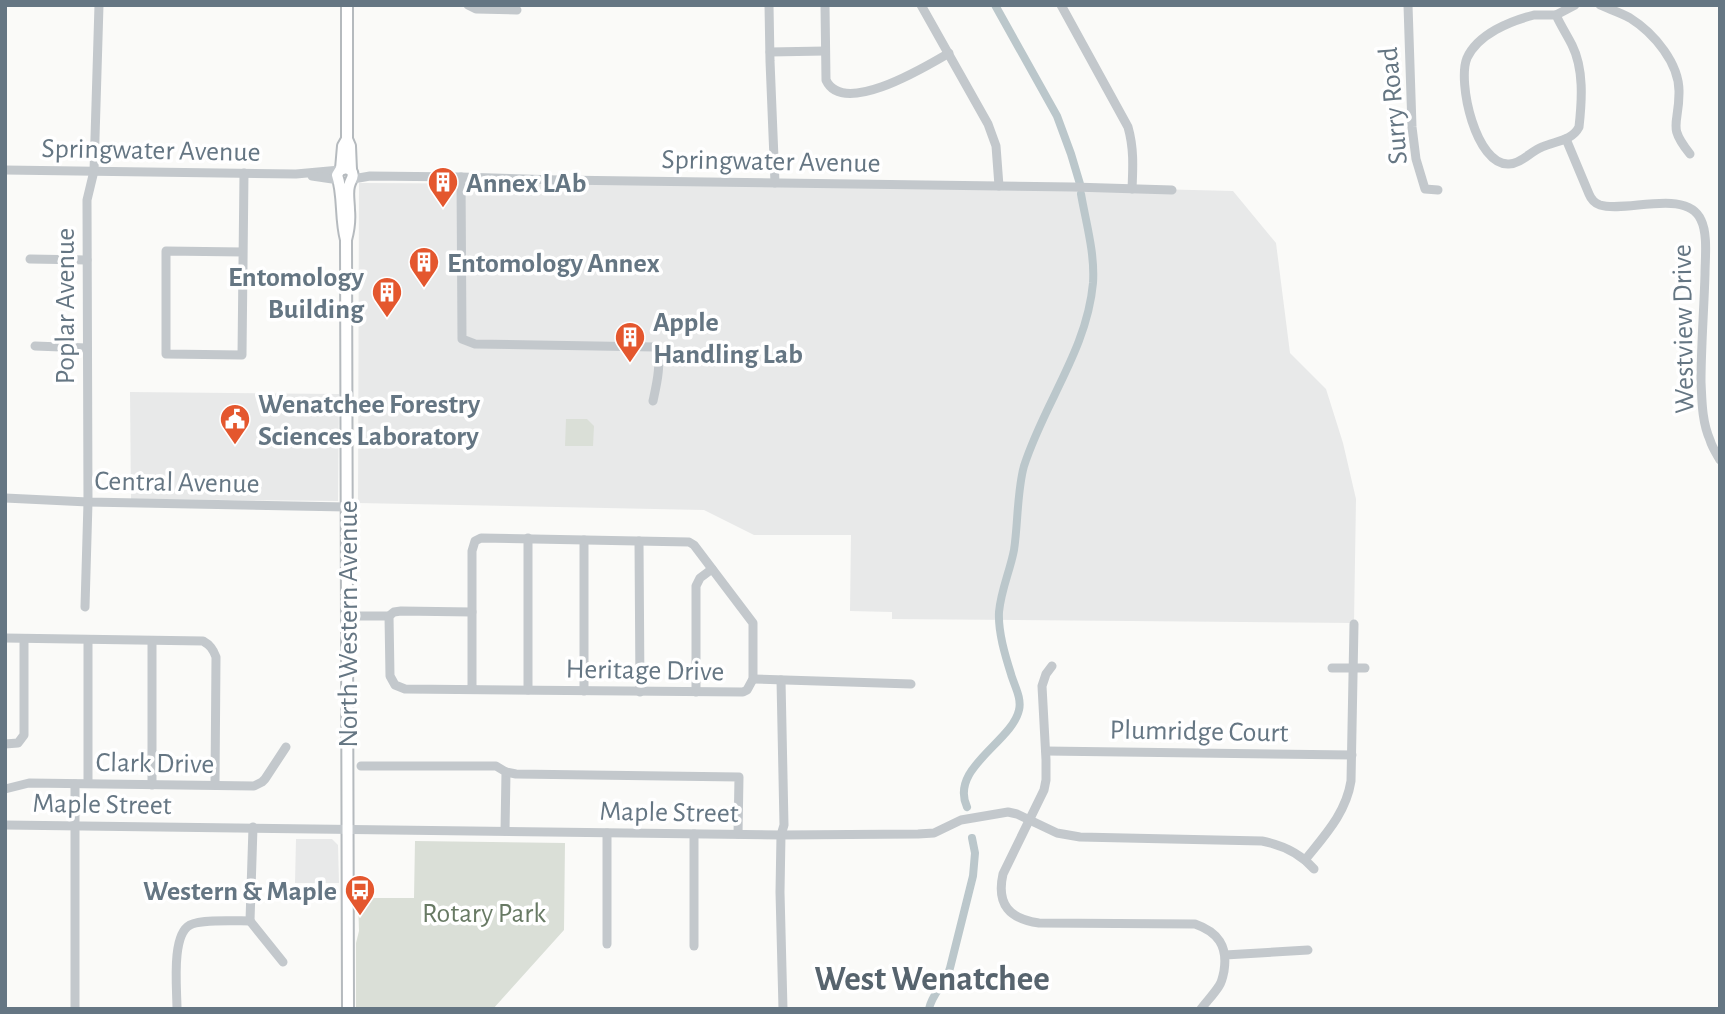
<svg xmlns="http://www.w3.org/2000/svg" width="1725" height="1014" viewBox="0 0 1725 1014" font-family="'Alegreya Sans',sans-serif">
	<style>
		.built { fill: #e8e9e9 }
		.green { fill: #dadfd7 }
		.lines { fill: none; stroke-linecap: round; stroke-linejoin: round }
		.canal { stroke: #bbc7cb; stroke-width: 8 }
		.major-casing { stroke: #b5babe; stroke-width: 14 }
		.minor { stroke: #c3c8cc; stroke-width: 9 }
		.major { stroke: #fff; stroke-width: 10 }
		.labels { text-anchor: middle; stroke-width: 7; stroke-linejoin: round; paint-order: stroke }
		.street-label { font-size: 28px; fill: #657683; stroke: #fff }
		.poi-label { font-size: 28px; font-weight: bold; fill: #657683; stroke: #fff; text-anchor: start }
		.park-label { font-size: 28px; fill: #687a64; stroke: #fff }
		.district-label { font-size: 35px; font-weight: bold; fill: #57646e; stroke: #fff }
	</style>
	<rect width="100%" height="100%" fill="#fafaf8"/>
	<g class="built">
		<polygon points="359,183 1073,187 1233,191 1276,243 1290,353 1326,389 1343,443 1356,499 1354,623 892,619 892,612 850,611 851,535 754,535 704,510 358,503"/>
		<polygon points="130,392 339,394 338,501 131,499"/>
		<polygon points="296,839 332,839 338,845 339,883 295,883"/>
	</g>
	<g class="green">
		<polygon points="566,419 587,419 594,426 593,446 565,446"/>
		<polygon points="415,841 565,843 564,930 493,1009 356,1009 356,943 359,931 358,898 414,898"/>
	</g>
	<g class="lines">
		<g class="canal">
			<polyline points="995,5 1057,116 1071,154 1080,184"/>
			<path d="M967,807C949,768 1012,742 1019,710C1022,698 1014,685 1011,674C1005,655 998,632 999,612C1001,590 1010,571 1014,550C1018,524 1017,491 1024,466C1044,403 1087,350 1093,283C1095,253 1086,223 1081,194"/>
			<path d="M929,1009C932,993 946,983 950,968L973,876L975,853L972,838"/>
		</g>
		<g class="major-casing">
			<g id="major">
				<polyline points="347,5 347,139 350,146 351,170"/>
				<polyline points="341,169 343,146 347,139"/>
				<path d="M346,240C349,229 350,220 349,210C349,202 347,193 349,186C351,178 355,177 351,170L346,168L340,170L337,175C344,195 340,218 346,240L348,1009"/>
			</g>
		</g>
		<g class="minor">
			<polyline points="468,5 476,9 517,10"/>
			<polyline points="769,5 770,61 775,183"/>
			<path d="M825,5L826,80C843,117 925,67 949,53"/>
			<polyline points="921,5 988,124 996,146 999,186"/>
			<path d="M1061,5L1128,127C1134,148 1133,167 1132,189"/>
			<polyline points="1408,5 1412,127 1416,159 1425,189 1438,190"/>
			<path d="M1600,5C1609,9 1621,13 1630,18C1654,33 1680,64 1679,93C1679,126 1667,125 1690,154"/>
			<path d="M1534,15H1556C1561,26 1567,35 1572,45C1584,69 1582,100 1579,127C1572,141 1555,141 1542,147C1531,151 1521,164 1509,164C1476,166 1457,82 1467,58C1478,34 1510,21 1534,15Z"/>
			<polyline points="1556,15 1575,5"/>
			<polyline points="770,52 825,51"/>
			<path d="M1566,139L1589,194C1591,199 1594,203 1600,205C1626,213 1687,188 1701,220C1708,234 1705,259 1705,274C1704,310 1701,346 1701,382C1702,402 1702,422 1710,440C1712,447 1716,453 1720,460"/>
			<polyline points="5,170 296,174 340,170"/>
			<polyline points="312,176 339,180"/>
			<path d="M461,177L462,339L475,344L655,347C663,359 656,387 653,401"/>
			<polyline points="353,179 370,176 461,177 559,180 1073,187 1172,190"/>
			<polyline points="243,252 166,251 166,354 242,355 244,173"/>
			<polyline points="30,259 87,260"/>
			<polyline points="35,346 87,348"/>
			<polyline points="5,498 88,502 347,507"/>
			<polyline points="528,538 528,690"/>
			<polyline points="584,540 584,691"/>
			<polyline points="639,541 640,692"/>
			<polyline points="85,607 88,502 87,200 94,171 99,5"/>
			<polyline points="348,616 389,616 394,612 401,611 472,612"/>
			<polyline points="389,616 390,676 395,685 405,689 743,692 747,690 753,679 753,623 694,545 689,542 481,538 475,541 472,551 472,689"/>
			<path d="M5,638L203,641C210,645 213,649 216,657L215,785"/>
			<polyline points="152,641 152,785"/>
			<path d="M1052,666L1046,674L1042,686L1046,760V780L1044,790L1003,874C996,905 1010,919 1039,923L1195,924C1218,932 1228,946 1224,971C1223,976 1222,982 1219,986C1214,994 1207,1001 1201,1009"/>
			<polyline points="1332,668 1365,668"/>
			<polyline points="753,679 911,684"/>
			<polyline points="781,680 784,825 781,835 780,892 783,1009"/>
			<polyline points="696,692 696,586 700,578 712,569"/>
			<polyline points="5,744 18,743 24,735 24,639"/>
			<polyline points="1046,751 1352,755"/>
			<polyline points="361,766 496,766 506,772 505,831"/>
			<polyline points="506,772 516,774 739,777 738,834"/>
			<polyline points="88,783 88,640"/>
			<polyline points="5,789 29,783 254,786 262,782 265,779 286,747"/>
			<path d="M5,825L781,835L918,834L934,833L961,820L1008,812L1017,814L1057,833L1080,837L1262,841C1283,845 1300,853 1314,869"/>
			<polyline points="607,833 607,944"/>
			<path d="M1305,860C1325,835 1346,813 1351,781L1354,624"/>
			<polyline points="250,921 253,827"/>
			<polyline points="250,921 283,962"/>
			<polyline points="694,946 694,834"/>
			<polyline points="1225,955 1308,950"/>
			<polyline points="75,1009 75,784"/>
			<path d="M177,1009C177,989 171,935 190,925C201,919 236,921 250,921"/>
		</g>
		<use href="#major" class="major"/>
	</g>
	<defs>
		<g id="building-pin" transform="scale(1.575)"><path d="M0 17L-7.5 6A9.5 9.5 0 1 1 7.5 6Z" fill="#e4572e" stroke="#fff"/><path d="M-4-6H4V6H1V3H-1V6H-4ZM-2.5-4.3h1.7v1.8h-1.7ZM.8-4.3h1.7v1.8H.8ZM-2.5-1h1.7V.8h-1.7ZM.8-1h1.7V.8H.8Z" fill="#fff"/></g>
		<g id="civic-pin" transform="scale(1.575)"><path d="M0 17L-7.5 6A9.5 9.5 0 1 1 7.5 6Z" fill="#e4572e" stroke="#fff"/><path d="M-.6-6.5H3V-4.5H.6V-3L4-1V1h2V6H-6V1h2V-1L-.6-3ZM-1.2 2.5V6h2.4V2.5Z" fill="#fff"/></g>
		<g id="bus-pin" transform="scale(1.575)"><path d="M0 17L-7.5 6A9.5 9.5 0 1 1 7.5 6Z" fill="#e4572e" stroke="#fff"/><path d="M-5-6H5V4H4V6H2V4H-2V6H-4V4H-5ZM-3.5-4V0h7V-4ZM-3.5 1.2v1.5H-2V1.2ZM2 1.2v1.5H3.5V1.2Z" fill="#fff"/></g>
	</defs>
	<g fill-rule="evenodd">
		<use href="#building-pin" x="443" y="182"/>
		<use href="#building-pin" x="424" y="262"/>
		<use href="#building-pin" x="387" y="292"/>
		<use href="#building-pin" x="630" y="337"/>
		<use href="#civic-pin" x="235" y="419"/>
		<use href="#bus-pin" x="360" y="890"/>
	</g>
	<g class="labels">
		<g class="street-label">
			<text transform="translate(1392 106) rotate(-95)" y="10">Surry Road</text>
			<text transform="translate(151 149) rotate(1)" y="10">Springwater Avenue</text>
			<text transform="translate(771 160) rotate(1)" y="10">Springwater Avenue</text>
			<text transform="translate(64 306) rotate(-90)" y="10">Poplar Avenue</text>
			<text transform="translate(1682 329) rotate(-91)" y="10">Westview Drive</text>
			<text transform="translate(177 481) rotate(1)" y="10">Central Avenue</text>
			<text transform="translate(347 624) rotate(-90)" y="10">North Western Avenue</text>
			<text transform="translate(645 669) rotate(1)" y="10">Heritage Drive</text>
			<text transform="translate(1199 730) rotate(1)" y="10">Plumridge Court</text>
			<text transform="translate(155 762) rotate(1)" y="10">Clark Drive</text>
			<text transform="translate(102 803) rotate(1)" y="10">Maple Street</text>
			<text transform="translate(669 811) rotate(1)" y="10">Maple Street</text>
		</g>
		<g class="poi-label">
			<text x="466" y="192">Annex LAb</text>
			<text x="447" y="272">Entomology Annex</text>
			<text x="364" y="286" text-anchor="end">Entomology<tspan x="364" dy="32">Building</tspan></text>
			<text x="653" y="331">Apple<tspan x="653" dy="32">Handling Lab</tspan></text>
			<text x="258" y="413">Wenatchee Forestry<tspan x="258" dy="32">Sciences Laboratory</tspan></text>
			<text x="337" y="900" text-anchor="end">Western &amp; Maple</text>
		</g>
		<g class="park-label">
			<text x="484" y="922">Rotary Park</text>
		</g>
		<g class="district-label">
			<text x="932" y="990">West Wenatchee</text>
		</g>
	</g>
	<rect width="1725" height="1014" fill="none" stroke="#657683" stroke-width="14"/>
</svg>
